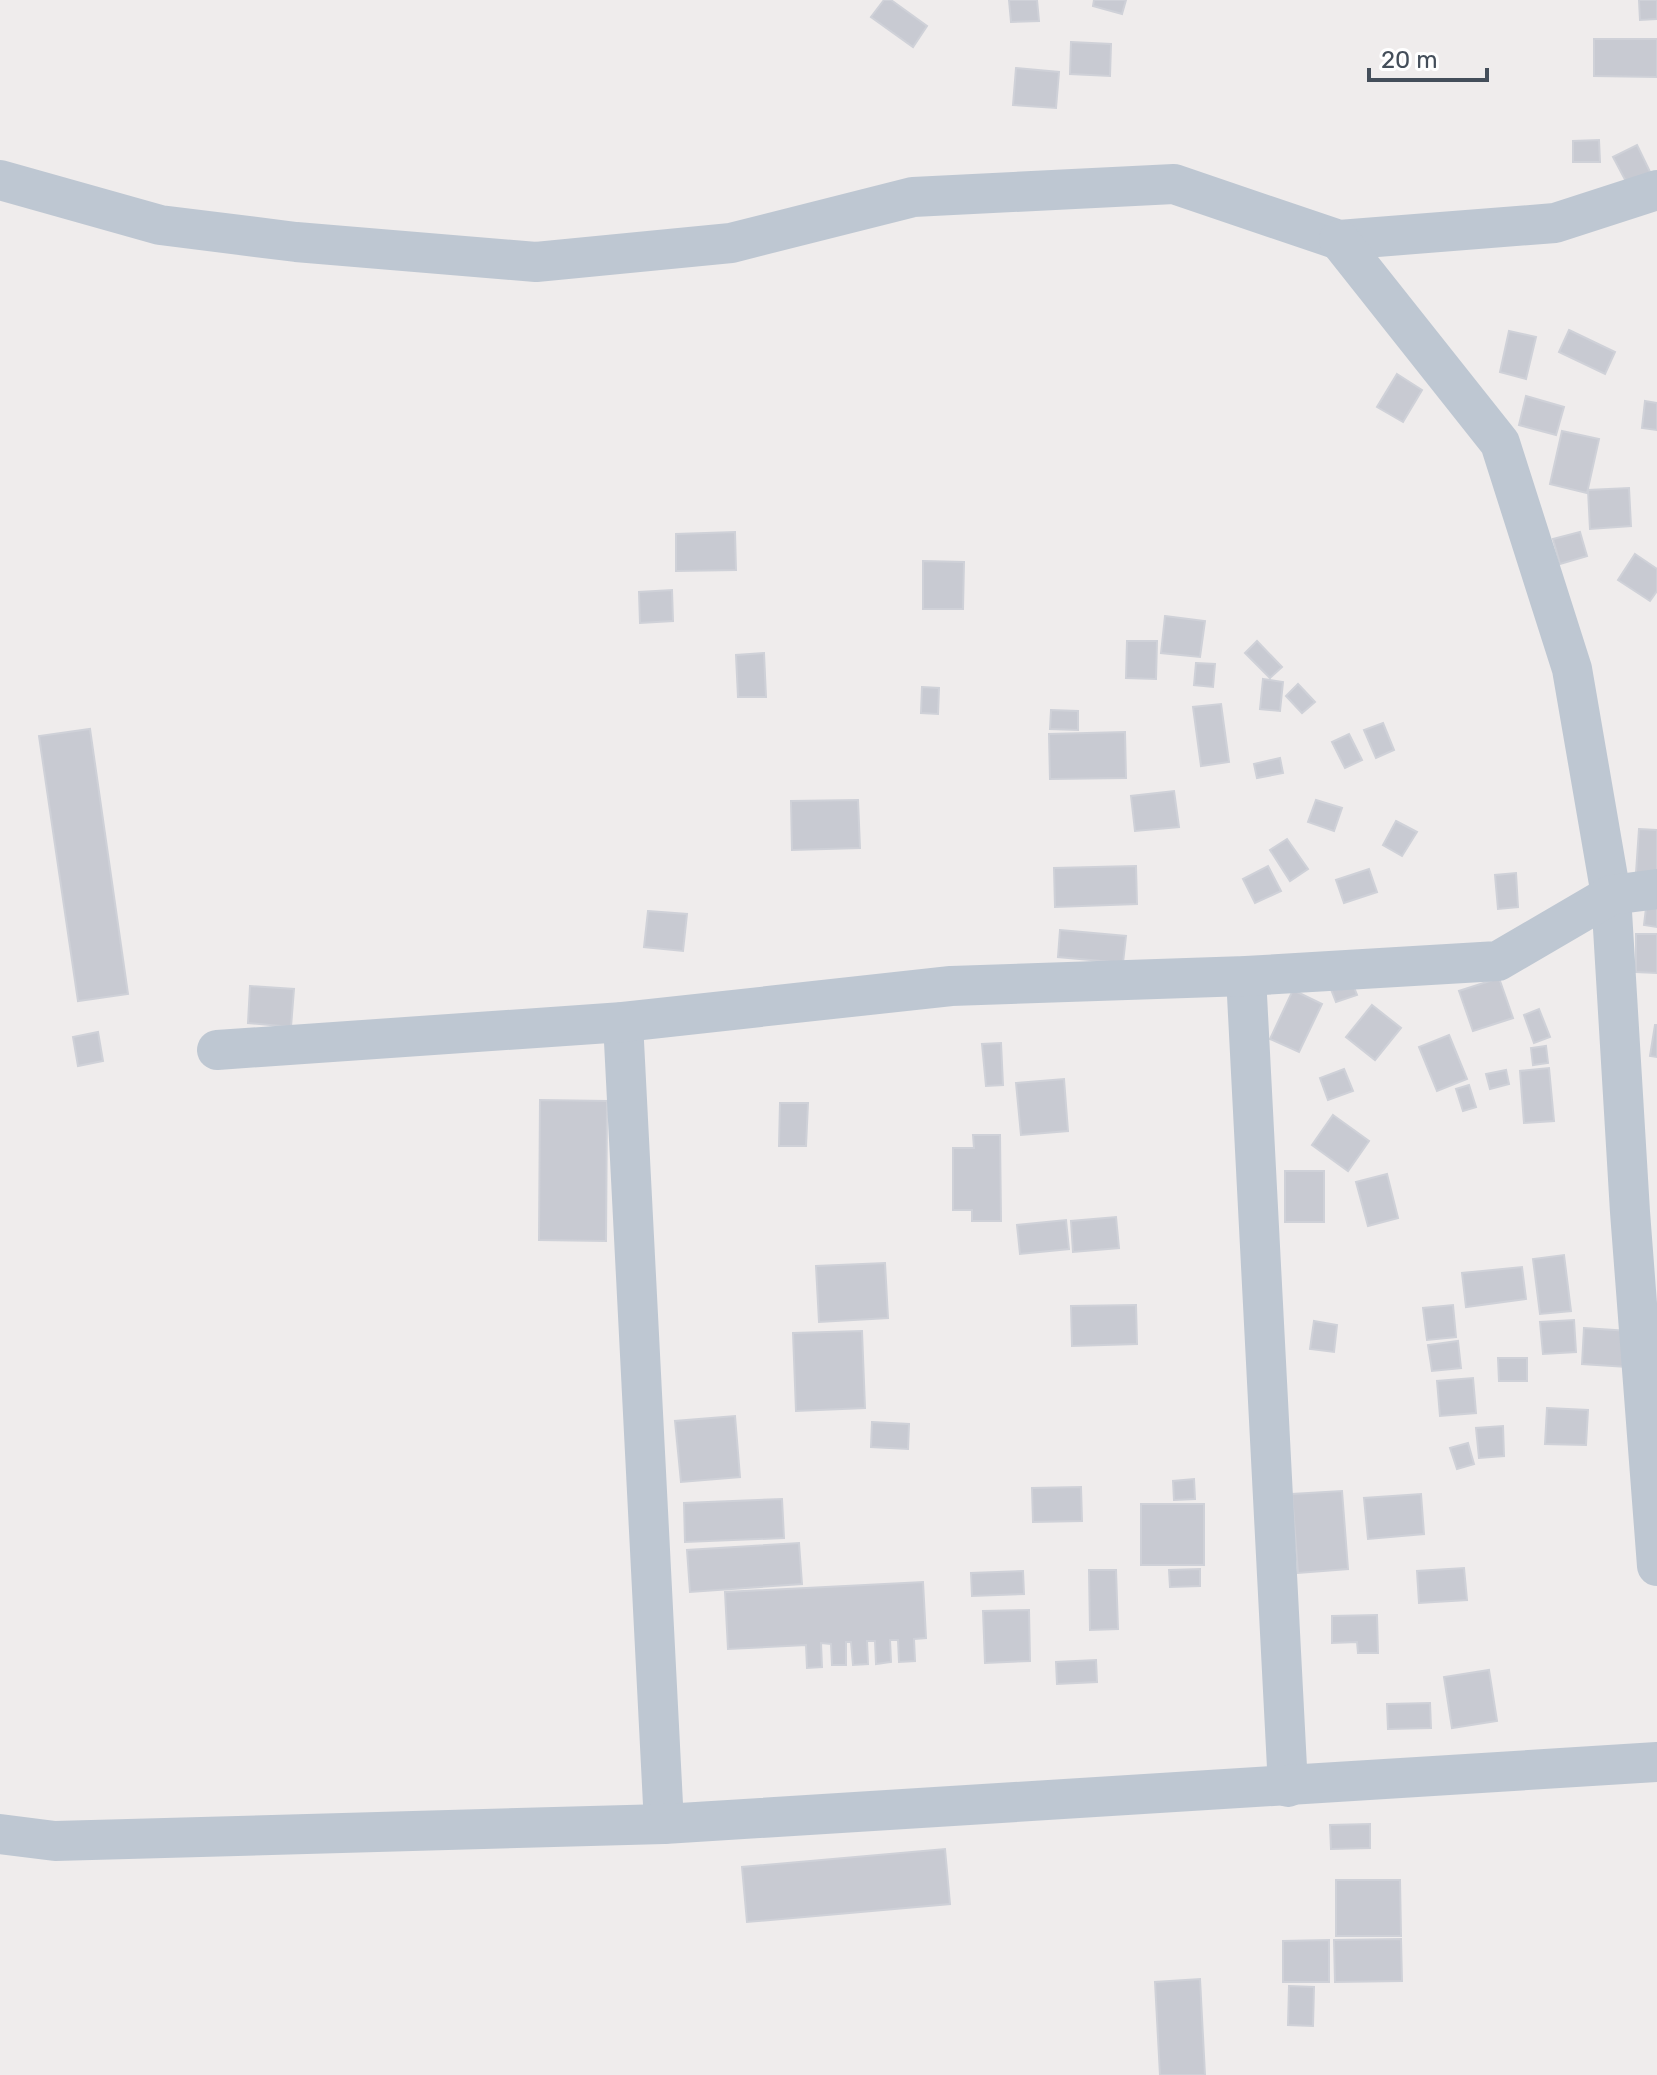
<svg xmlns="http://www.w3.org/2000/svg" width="1657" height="2075" viewBox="0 0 1657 2075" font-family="Rubik,sans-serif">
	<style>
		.building { fill: #c8cad2; stroke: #cfd1d8; stroke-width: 2 }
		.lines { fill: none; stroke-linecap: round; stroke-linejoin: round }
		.street { stroke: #bec7d2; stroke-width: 40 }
	</style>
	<rect width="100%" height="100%" fill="#efecec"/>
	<g class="building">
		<polygon points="884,0 891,0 927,26 913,47 871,17"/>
		<polygon points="1009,0 1037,0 1039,21 1011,22"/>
		<polygon points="1094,0 1126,0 1122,14 1093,6"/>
		<polygon points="1639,0 1657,0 1657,19 1640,20"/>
		<polygon points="1594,39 1657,39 1657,77 1594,76"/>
		<polygon points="1071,42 1111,44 1110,76 1070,74"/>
		<polygon points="1016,68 1059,72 1056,108 1013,105"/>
		<polygon points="1599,140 1600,162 1573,162 1573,141"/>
		<polygon points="1637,145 1653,178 1630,189 1613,157"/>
		<polygon points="1569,330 1615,352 1605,374 1559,352"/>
		<polygon points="1509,331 1536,337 1526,379 1500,372"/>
		<polygon points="1397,374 1422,390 1403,422 1377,407"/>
		<polygon points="1526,396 1564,407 1556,435 1519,425"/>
		<polygon points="1645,401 1657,403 1657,430 1642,428"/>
		<polygon points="1562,431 1599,439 1587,493 1550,484"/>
		<polygon points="1629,488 1631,526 1590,529 1588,490"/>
		<polygon points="735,532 736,570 676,571 676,534"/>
		<polygon points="1580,532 1587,556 1560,564 1553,539"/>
		<polygon points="1635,554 1657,569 1657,591 1650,601 1618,580"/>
		<polygon points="923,561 964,562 963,609 923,609"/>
		<polygon points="672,590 673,621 640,623 639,592"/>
		<polygon points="1165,616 1205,621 1200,657 1161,653"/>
		<polygon points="1127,641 1157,641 1156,679 1126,678"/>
		<polygon points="1257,641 1282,667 1270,678 1245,653"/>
		<polygon points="764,653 766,697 738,697 736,655"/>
		<polygon points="1196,663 1215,664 1213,687 1194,685"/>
		<polygon points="1263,679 1283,682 1280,711 1260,709"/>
		<polygon points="1298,684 1315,702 1302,713 1286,696"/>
		<polygon points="922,687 939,688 938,714 921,713"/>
		<polygon points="1221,704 1229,762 1201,766 1193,707"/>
		<polygon points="1051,710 1078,711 1078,730 1050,729"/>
		<polygon points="1383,723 1394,750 1376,758 1364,730"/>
		<polygon points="90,729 128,994 78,1001 39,736"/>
		<polygon points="1125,732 1126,778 1050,779 1049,734"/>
		<polygon points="1349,734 1362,760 1345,768 1332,742"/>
		<polygon points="1280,758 1283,773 1257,778 1254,764"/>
		<polygon points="1174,791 1179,827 1135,831 1131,796"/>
		<polygon points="858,800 860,848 792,850 791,801"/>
		<polygon points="1316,800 1342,808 1334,831 1308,822"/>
		<polygon points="1396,821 1417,832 1402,856 1383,845"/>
		<polygon points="1639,829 1657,830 1657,873 1636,873"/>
		<polygon points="1287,839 1308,869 1290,881 1270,850"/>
		<polygon points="1136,866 1137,904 1055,907 1054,868"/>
		<polygon points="1268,866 1281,891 1255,903 1243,879"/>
		<polygon points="1369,869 1377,892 1344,903 1336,880"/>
		<polygon points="1516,873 1518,907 1498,909 1495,875"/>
		<polygon points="1650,875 1657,876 1657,927 1644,925"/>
		<polygon points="648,911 687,914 683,951 644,947"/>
		<polygon points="1060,930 1126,936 1123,963 1058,957"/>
		<polygon points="1636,934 1657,934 1657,973 1636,972"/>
		<polygon points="1350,977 1357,995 1336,1002 1329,984"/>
		<polygon points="1499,978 1513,1018 1473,1031 1459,991"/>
		<polygon points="250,986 294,989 291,1027 248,1023"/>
		<polygon points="1293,990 1322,1004 1299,1052 1270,1039"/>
		<polygon points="1372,1005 1401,1028 1375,1060 1346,1037"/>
		<polygon points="1539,1009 1550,1037 1534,1043 1524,1015"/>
		<polygon points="1655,1025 1657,1025 1657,1057 1650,1056"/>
		<polygon points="98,1032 103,1061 78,1066 73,1037"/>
		<polygon points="1449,1035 1467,1079 1437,1091 1419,1047"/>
		<polygon points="1001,1043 1003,1085 986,1086 982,1044"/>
		<polygon points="1546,1046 1548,1063 1533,1065 1531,1048"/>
		<polygon points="1549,1068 1554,1121 1524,1123 1520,1071"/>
		<polygon points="1344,1069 1353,1091 1328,1100 1320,1078"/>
		<polygon points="1506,1070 1509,1084 1490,1089 1486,1074"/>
		<polygon points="1064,1079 1068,1131 1021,1135 1016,1083"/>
		<polygon points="1469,1085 1476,1107 1463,1111 1456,1089"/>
		<polygon points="540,1100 607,1101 606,1241 539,1240"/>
		<polygon points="780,1103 808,1103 806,1146 779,1146"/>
		<polygon points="1333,1115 1369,1141 1348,1171 1312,1145"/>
		<polygon points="973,1135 1000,1135 1001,1221 972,1221 972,1210 953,1210 953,1148 974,1148"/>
		<rect x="1285" y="1171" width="39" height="51"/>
		<polygon points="1387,1174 1398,1218 1368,1226 1356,1182"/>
		<polygon points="1116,1217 1119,1248 1073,1252 1071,1221"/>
		<polygon points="1066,1220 1069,1249 1020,1254 1017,1225"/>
		<polygon points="1564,1255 1571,1311 1540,1314 1533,1259"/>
		<polygon points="885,1263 888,1318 819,1322 816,1266"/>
		<polygon points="1522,1267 1526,1299 1466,1307 1462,1273"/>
		<polygon points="1136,1305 1137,1344 1072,1346 1071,1306"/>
		<polygon points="1453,1305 1456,1337 1427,1340 1423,1308"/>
		<polygon points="1574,1320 1576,1352 1543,1354 1540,1322"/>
		<polygon points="1314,1321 1337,1325 1334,1352 1310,1349"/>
		<polygon points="1584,1328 1629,1331 1627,1367 1582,1364"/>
		<polygon points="862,1331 865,1408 796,1411 793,1333"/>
		<polygon points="1458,1341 1461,1368 1432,1371 1428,1345"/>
		<polygon points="1498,1358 1527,1358 1527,1381 1499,1381"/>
		<polygon points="1473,1378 1476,1413 1440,1416 1437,1381"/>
		<polygon points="1547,1408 1588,1410 1586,1445 1545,1444"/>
		<polygon points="735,1416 740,1477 681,1482 675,1421"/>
		<polygon points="872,1422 909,1424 908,1449 871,1447"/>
		<polygon points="1503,1426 1504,1456 1479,1458 1476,1428"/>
		<polygon points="1468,1443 1474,1464 1457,1469 1450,1448"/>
		<polygon points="1194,1479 1195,1499 1174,1500 1173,1481"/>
		<polygon points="1081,1487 1082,1521 1033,1522 1032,1488"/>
		<polygon points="1342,1491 1348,1569 1298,1573 1292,1494"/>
		<polygon points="1421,1494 1424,1534 1368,1539 1364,1498"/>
		<polygon points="782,1499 784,1538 685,1542 684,1503"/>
		<rect x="1141" y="1504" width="63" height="61"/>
		<polygon points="799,1543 802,1584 690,1592 687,1550"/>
		<polygon points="1464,1568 1467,1600 1419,1603 1417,1571"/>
		<polygon points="1200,1569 1200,1586 1170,1587 1169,1570"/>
		<polygon points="1089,1570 1116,1570 1118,1629 1090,1630"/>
		<polygon points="1023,1571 1024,1594 972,1596 971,1573"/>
		<polygon points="923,1582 926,1638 914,1639 915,1661 899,1662 898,1640 890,1640 891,1662 876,1664 875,1641 867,1641 868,1664 853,1665 851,1642 846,1642 846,1665 832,1665 831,1644 821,1643 822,1667 807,1668 806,1645 728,1649 725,1592"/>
		<polygon points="1029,1610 1030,1661 985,1663 983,1611"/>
		<polygon points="1377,1615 1378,1653 1358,1653 1357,1642 1332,1643 1332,1616"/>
		<polygon points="1096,1660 1097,1682 1057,1684 1056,1662"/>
		<polygon points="1489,1670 1497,1721 1452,1728 1444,1677"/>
		<polygon points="1430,1703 1431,1728 1388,1729 1387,1704"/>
		<polygon points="1370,1824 1370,1848 1331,1849 1330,1825"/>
		<polygon points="945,1849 950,1904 747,1922 742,1867"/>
		<polygon points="1336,1880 1400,1880 1401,1936 1336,1936"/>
		<polygon points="1401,1939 1402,1981 1335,1982 1334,1940"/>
		<polygon points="1329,1940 1329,1982 1283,1982 1283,1941"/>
		<polygon points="1200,1979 1205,2075 1160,2075 1155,1982"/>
		<polygon points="1289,1986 1314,1987 1313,2026 1288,2025"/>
	</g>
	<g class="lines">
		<g class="street">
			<polyline points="0,180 160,225 296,242 536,262 731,243 913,197 1174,184 1339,240 1555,223 1657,190"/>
			<polyline points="1339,240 1500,443 1572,669 1611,895 1630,1212 1657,1566"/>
			<polyline points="1246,976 1288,1787"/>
			<polyline points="623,1022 664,1824"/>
			<polyline points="217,1050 623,1022 951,986 1246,976 1498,961 1611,895 1657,889"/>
			<polyline points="0,1834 55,1841 664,1824 1657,1762"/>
		</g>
	</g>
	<path d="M1369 68v12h118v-12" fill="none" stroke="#444e5a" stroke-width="4"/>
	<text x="1381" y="68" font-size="24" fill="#444e5a" stroke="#ffffff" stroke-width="6" paint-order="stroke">20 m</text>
</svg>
